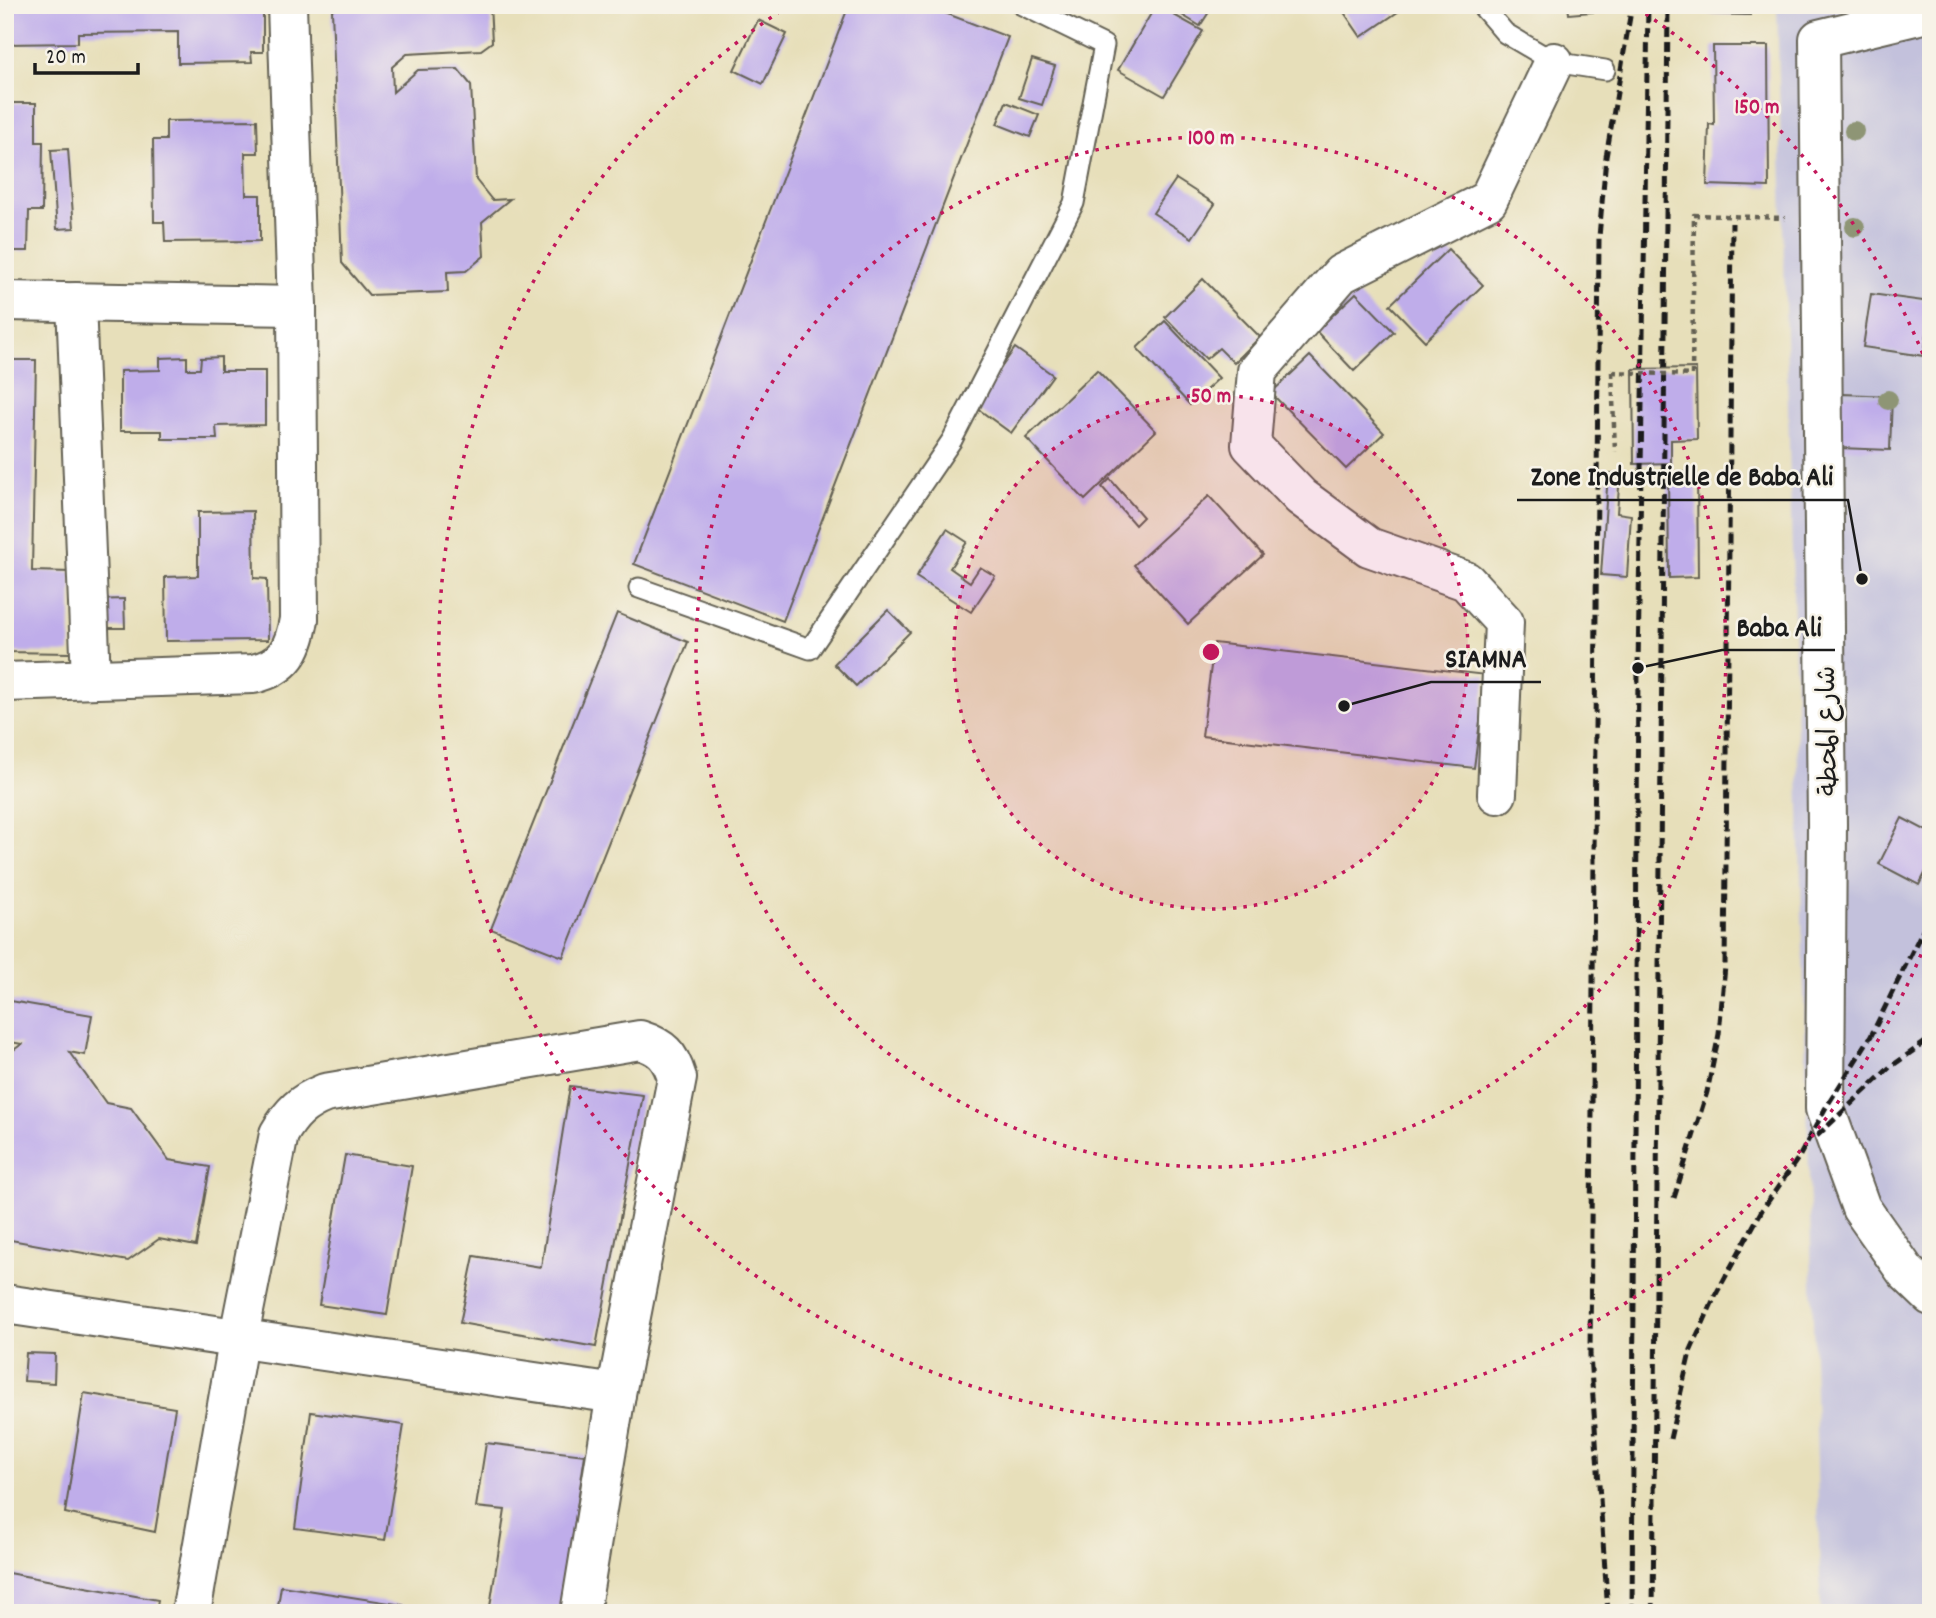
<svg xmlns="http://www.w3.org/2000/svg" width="1936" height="1618" viewBox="0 0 1936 1618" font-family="Dekko,'Playpen Sans Arabic',sans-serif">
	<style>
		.industrial { fill: #c3c1dc }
		.building { fill: #bfadea }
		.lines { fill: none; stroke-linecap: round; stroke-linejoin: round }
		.lane-casing { stroke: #636053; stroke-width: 23 }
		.street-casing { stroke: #636053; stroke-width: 42 }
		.path { stroke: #636053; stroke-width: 4.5; stroke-dasharray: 5 5; stroke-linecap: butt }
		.lane { stroke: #fff; stroke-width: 19 }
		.street { stroke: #fff; stroke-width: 38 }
		.rail { stroke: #1c1c1c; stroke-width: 5; stroke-dasharray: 10 5; stroke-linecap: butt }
		.path-bridge { stroke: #636053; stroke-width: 4.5; stroke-dasharray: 5 5; stroke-linecap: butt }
		.tree { fill: #8e9575 }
		.ring { fill: none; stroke: #c2185b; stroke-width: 3.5; stroke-dasharray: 3.5 7 }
		.labels { text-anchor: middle; stroke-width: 5; stroke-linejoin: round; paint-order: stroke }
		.street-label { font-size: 26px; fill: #1c1c1c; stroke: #f7f3e8 }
		.centre { fill: #c2185b; stroke: #f7f3e8; stroke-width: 3.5 }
		.ring-label { font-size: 21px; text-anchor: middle; font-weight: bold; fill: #c2185b; stroke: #f7f3e8; stroke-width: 5; stroke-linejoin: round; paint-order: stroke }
		.leader { fill: none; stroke: #1c1c1c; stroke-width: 2.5 }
		.callout-dot { fill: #1c1c1c; stroke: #f7f3e8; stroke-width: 2.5 }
		.callout-label { font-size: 28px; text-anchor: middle; font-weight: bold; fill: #1c1c1c; stroke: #f7f3e8; stroke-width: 5; stroke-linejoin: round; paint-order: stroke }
	</style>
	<rect width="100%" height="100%" fill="#f7f3e8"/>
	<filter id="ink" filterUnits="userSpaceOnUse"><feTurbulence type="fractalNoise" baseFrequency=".0143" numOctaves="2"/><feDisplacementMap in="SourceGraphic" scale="14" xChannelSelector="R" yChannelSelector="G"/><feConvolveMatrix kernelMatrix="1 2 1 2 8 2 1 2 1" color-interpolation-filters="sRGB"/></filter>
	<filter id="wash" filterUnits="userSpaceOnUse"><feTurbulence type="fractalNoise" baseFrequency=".00686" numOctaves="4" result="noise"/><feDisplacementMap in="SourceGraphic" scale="28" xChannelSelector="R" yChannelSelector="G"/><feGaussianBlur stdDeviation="1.57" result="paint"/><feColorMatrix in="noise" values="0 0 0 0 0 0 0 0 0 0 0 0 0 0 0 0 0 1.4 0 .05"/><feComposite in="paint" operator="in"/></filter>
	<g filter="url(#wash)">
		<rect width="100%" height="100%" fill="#e7dfba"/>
		<polygon class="industrial" points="1777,5 1931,5 1931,1613 1821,1613"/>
		<g id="blocks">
			<g class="building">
				<polygon points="5,5 263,5 263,52 251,52 252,62 178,63 178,32 78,33 78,43 5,44"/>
				<polygon points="338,5 490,5 492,42 481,50 407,54 392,67 393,92 418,70 458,69 471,85 476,180 492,200 510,199 482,222 484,256 466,271 447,272 448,292 369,295 342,263 332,10"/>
				<polygon points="849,5 924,5 1008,37 783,621 634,564"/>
				<polygon points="1156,5 1203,31 1164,96 1118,70"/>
				<polygon points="1176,5 1199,5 1209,12 1200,26 1174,10"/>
				<polygon points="1240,5 1261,5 1257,13"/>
				<polygon points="1339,5 1408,5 1361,37"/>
				<polygon points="1568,5 1613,5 1614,10 1569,14"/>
				<polygon points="1708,5 1750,5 1750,15 1707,14"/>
				<polygon points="758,20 787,34 763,84 734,70"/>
				<polygon points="1713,46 1768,46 1769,187 1707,185 1709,124 1714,125"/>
				<polygon points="1032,59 1055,66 1042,105 1019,98"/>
				<polygon points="1006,102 1039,115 1030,137 997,124"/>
				<polygon points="5,103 36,103 36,142 43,142 42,211 29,211 28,251 5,251"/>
				<polygon points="257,120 258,153 245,153 246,195 260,195 260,241 165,242 164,222 154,222 153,140 166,140 166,121"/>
				<polygon points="68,149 74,228 57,229 51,150"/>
				<polygon points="1176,179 1215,204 1192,238 1153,213"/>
				<polygon points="1448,249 1483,285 1425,341 1390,305"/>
				<polygon points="1203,279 1260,337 1234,363 1219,348 1206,359 1165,317"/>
				<polygon points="1356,293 1394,332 1354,371 1316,331"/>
				<polygon points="1871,294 1931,302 1924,356 1863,347"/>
				<polygon points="1165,321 1219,378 1190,405 1137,348"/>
				<polygon points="1015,348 1053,375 1011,433 974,406"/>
				<polygon points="1310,356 1384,433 1346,469 1271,393"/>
				<polygon points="187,357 187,369 200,369 201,358 221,357 221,371 265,371 265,425 216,426 217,439 162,439 162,431 120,431 120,371 160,370 160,358"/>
				<polygon points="5,360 36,360 32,571 72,572 70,653 5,652"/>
				<polygon points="1696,368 1697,439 1671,440 1671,463 1634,464 1633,369"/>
				<polygon points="1097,370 1156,431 1085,500 1026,438"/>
				<polygon points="1842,394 1892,396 1890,450 1840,448"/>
				<polygon points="1697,472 1698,577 1669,578 1668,473"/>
				<polygon points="1608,473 1620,474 1617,513 1631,515 1627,577 1601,575"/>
				<polygon points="1110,479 1143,517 1135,525 1102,487"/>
				<polygon points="1209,496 1263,555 1188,624 1134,565"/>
				<polygon points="253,511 254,578 267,579 268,640 166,641 165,577 198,576 198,512"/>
				<polygon points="947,529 967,542 950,568 970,582 980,567 995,576 971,612 916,577"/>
				<polygon points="124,599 125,628 93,628 92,600"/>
				<polygon points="888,610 910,632 856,686 834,664"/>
				<polygon points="617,613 688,642 563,957 491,929"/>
				<polygon points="1214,643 1486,675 1474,768 1202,736"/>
				<polygon points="1902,818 1931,833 1931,862 1919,885 1879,864"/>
				<polygon points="5,1000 92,1015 85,1055 69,1052 106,1103 131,1108 169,1160 210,1167 196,1246 159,1239 128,1261 5,1239 5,1056 22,1044 5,1041"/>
				<polygon points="570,1086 643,1095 596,1347 460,1323 474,1256 541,1267"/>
				<polygon points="345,1155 412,1166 387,1315 319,1305"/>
				<polygon points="26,1353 55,1354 54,1383 24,1381"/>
				<polygon points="84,1393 175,1408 155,1532 65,1513"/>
				<polygon points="311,1412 404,1425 385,1540 295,1528"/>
				<polygon points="486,1443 585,1455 561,1613 489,1613 505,1510 476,1507"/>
				<polygon points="8,1573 158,1600 156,1613 5,1613"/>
				<polygon points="281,1586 403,1605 402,1613 277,1613"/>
			</g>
		</g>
	</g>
	<g filter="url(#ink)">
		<use href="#blocks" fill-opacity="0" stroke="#636053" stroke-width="2"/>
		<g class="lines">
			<g class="lane-casing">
				<g id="lane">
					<polyline points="1481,5 1505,33 1554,62 1605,70"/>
					<polyline points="639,588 810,649 952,440 1074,203 1104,45 1022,5"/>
				</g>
			</g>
			<g class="street-casing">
				<g id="street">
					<polyline points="1931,12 1819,39 1827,824 1825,1109 1861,1208 1906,1272 1931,1296"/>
					<polyline points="5,301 297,306"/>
					<polyline points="76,302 91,679"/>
					<path d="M5,682L253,674C285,667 294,649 299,619L297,306L287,5"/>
					<polyline points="1497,794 1504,622 1466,581 1369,547 1301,497 1251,445 1257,371 1341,274 1488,200 1554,62"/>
					<polyline points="5,1304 616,1394"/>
					<path d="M191,1613L239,1336L279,1134C291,1113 302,1102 325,1093L640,1040C662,1047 670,1055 677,1078L616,1394L580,1613"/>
				</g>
			</g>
			<g class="path">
				<polyline points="1612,372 1615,452"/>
				<polyline points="1692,375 1694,215 1785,218"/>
			</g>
			<use href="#lane" class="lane"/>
			<use href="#street" class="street"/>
			<g class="rail">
				<polyline points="1817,1136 1889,1068 1931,1038"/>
				<polyline points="1674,1198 1707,1092 1719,1034 1725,966 1732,223"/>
				<polyline points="1670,1439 1690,1352 1716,1294 1762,1210 1799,1157 1825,1109 1871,1036 1931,913"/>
				<polyline points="1608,1613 1590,1355 1599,237 1606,157 1632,5"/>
				<polyline points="1632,1613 1638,668 1648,5"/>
				<polyline points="1653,1613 1668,5"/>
			</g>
			<polyline class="path-bridge" points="1612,372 1692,375"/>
		</g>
		<g class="tree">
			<circle cx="1854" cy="131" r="10"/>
			<circle cx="1855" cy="227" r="10"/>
			<circle cx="1888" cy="400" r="10"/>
		</g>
	</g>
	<circle cx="1211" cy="652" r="257" fill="#c2185b" fill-opacity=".12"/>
	<g class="ring">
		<circle cx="1211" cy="652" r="257"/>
		<circle cx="1211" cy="652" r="515"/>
		<path d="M1929 935A772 772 0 1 1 785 8M1637 8A772 772 0 0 1 1929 369"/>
	</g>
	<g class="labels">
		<g class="street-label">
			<text transform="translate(1826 731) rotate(-91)" y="9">شارع المحطة</text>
		</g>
	</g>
	<circle cx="1211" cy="652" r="10" class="centre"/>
	<g class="ring-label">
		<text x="1757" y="113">150 m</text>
		<text x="1211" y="144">100 m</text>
		<text x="1211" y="402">50 m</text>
	</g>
	<path class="leader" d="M1862 579L1848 500H1517M1638 668L1722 650H1835M1344 706L1431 682H1541"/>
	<g class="callout-dot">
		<circle cx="1862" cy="579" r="7"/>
		<circle cx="1638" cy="668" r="7"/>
		<circle cx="1344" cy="706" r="7"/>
	</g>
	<g class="callout-label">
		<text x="1682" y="485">Zone Industrielle de Baba Ali</text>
		<text x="1779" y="636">Baba Ali</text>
		<text x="1486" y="667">SIAMNA</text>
	</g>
	<rect width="1936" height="1618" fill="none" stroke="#f7f3e8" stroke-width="28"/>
	<path d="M35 63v10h103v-10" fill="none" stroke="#1c1c1c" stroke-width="3.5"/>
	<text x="46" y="63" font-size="21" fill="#1c1c1c" stroke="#f7f3e8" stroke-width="5" paint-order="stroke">20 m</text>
</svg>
